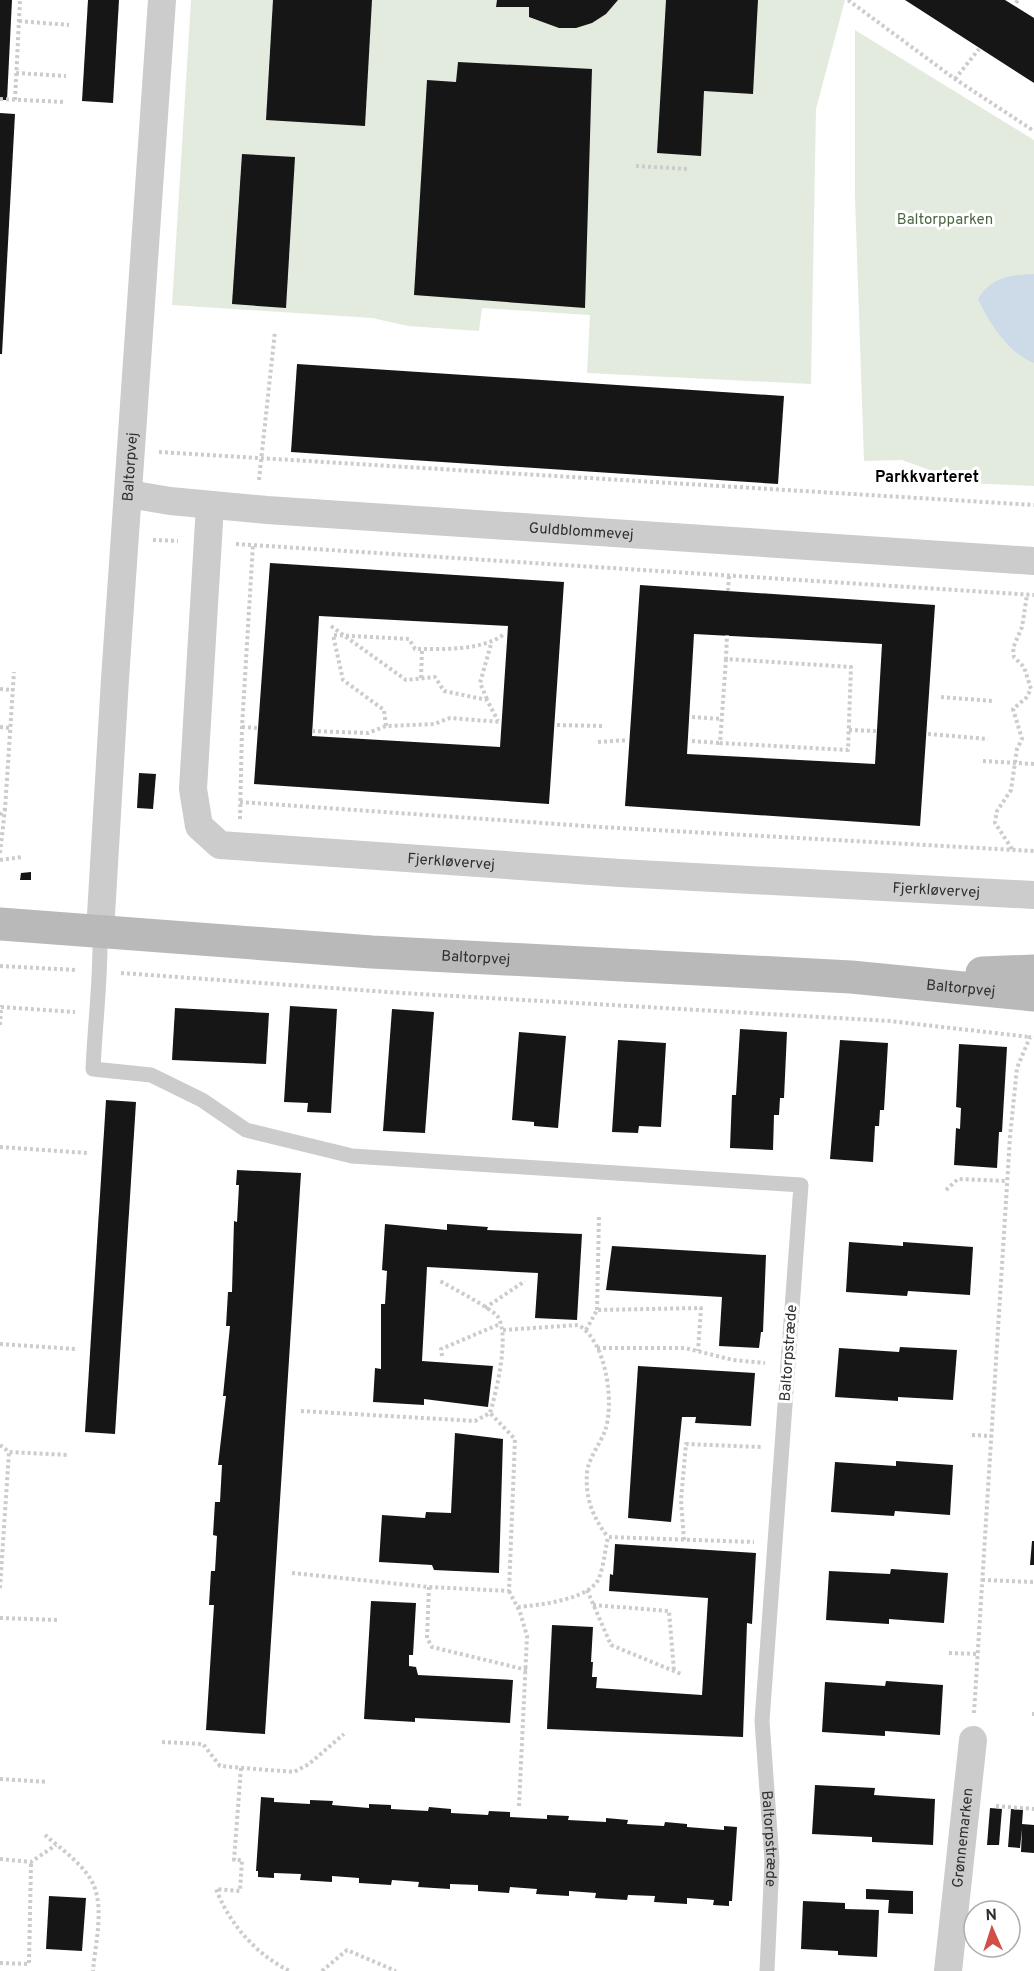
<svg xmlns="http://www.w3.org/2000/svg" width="1034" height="1971" viewBox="0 0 1034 1971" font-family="Overpass,sans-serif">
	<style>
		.green { fill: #e3ebdf }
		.water { fill: #cddae8 }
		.building { fill: #161616; fill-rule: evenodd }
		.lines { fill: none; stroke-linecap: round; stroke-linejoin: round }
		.path { stroke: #ccc; stroke-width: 4; stroke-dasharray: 3 3; stroke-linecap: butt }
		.lane { stroke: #ccc; stroke-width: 15 }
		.street { stroke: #ccc; stroke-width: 28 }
		.secondary { stroke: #b9b9b9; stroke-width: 33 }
		.labels { text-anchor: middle; stroke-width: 6; stroke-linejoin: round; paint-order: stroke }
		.park-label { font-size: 15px; fill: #4d6641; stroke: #fff }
		.street-label { font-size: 15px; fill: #2f2f2f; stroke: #fff }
		.neighbourhood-label { font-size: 16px; font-weight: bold; fill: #000; stroke: #fff }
	</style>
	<rect width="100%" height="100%" fill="#fff"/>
	<g class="green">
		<polygon points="191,0 845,0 816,109 811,384 587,373 590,315 482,308 479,331 408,326 372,318 172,305"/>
		<polygon points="855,30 1034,140 1034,486 965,483 902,460 864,461 855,198"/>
	</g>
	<path class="water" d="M1034,274V363C1009,354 989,323 978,299C992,277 1009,275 1034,274Z"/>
	<g class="building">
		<polygon points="0,0 12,0 7,100 0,100"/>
		<polygon points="88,0 119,0 113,103 82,101"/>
		<polygon points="273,0 372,0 365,126 266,120"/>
		<polygon points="497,0 618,0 606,14 592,23 576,28 559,28 529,17 529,7 496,7"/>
		<polygon points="666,0 758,0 753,94 704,91 701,156 657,153"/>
		<polygon points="905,0 1005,0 1034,18 1034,83"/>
		<polygon points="458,62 592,69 585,308 414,295 427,80 456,82"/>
		<polygon points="0,113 15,114 2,354 0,354"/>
		<polygon points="242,154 295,157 286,308 232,304"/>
		<polygon points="297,364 784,396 778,484 291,452"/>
		<path d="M270,563L564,582L549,804L254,784ZM319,616L508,626L500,747L312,736Z"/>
		<path d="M640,585L935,605L920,826L625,806ZM694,634L882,644L875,764L687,754Z"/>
		<polygon points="139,773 156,774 153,809 137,808"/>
		<polygon points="31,872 31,880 20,880 21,873"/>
		<polygon points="290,1006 337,1009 331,1113 307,1112 308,1103 284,1102"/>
		<polygon points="175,1008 269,1013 266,1064 172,1060"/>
		<polygon points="392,1009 434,1012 425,1133 383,1131"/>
		<polygon points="740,1029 787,1032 784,1098 780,1098 779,1115 774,1115 773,1150 730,1148 732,1095 736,1095"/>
		<polygon points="519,1032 566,1036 558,1128 534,1126 534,1122 512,1120"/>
		<polygon points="618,1040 666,1043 661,1127 639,1126 638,1133 612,1132"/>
		<polygon points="840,1040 888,1043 884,1110 880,1110 879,1126 875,1126 873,1162 830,1159"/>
		<polygon points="959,1044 1007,1047 1002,1132 999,1132 997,1168 954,1165 956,1128 960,1129 961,1108 956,1107"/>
		<polygon points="106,1100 136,1102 115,1434 85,1432"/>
		<polygon points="237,1170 301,1173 265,1734 206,1730 214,1605 209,1605 211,1571 215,1571 217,1536 213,1535 215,1502 220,1502 222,1465 218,1465 226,1396 223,1396 230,1326 226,1326 228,1292 232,1292 234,1221 237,1222 239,1185 236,1185"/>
		<polygon points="385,1224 447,1230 447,1224 488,1227 487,1230 582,1234 577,1320 535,1318 538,1273 427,1267 422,1361 493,1366 488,1407 424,1399 424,1405 373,1402 375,1368 381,1369 381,1304 385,1304 387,1271 382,1270"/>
		<polygon points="849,1242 903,1246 903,1242 973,1247 970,1295 908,1291 907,1296 846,1292"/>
		<polygon points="612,1246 766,1255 763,1332 761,1332 759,1348 719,1346 722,1297 606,1290"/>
		<polygon points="900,1347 957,1350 953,1400 898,1397 898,1401 835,1397 839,1348 899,1352"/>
		<polygon points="638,1366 755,1373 751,1426 695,1423 696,1417 682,1417 671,1522 628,1518"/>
		<polygon points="455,1433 503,1439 499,1573 434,1570 432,1565 379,1562 382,1515 425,1518 426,1512 451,1513"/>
		<polygon points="896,1461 953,1465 950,1515 895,1511 894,1516 831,1512 835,1462 896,1466"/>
		<polygon points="1032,1541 1034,1541 1034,1565 1030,1565"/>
		<polygon points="615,1544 756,1553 752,1624 747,1623 743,1737 547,1729 552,1625 593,1627 591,1662 593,1662 592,1677 597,1677 596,1688 702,1695 708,1598 609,1591 610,1574 613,1575"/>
		<polygon points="891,1569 948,1573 944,1623 889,1619 889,1624 826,1620 829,1571 890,1574"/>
		<polygon points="371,1601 416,1603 413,1655 409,1655 409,1666 416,1667 418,1675 513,1680 510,1723 415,1718 415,1722 364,1719"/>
		<polygon points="886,1681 943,1685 940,1735 885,1731 885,1736 822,1732 825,1682 885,1686"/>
		<polygon points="815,1785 875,1788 874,1795 935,1799 933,1845 872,1842 872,1837 812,1834"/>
		<polygon points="261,1797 274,1798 274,1802 310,1804 310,1800 333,1801 332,1805 369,1808 369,1804 391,1805 391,1809 428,1811 429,1807 451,1809 451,1813 488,1815 489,1811 510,1812 510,1817 547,1819 547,1815 569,1816 568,1820 606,1822 606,1818 628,1820 627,1824 664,1826 665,1822 687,1824 687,1827 724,1830 724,1826 737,1827 732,1901 729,1901 729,1906 713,1905 714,1900 687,1898 687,1904 654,1902 655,1896 628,1895 627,1900 595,1898 596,1893 569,1891 569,1896 536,1894 537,1889 510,1887 509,1893 478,1891 478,1885 450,1884 450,1889 418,1887 419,1882 392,1880 391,1885 359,1883 359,1878 332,1876 332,1882 300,1880 301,1874 274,1873 274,1878 258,1877 258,1871 256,1871"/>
		<polygon points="990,1808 1002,1809 999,1845 987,1845"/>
		<polygon points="1011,1809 1023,1810 1022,1824 1034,1825 1034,1853 1021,1852 1022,1829 1020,1848 1008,1847"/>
		<polygon points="866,1889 913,1891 913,1914 888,1913 889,1900 866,1899"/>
		<polygon points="49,1896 86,1898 82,1951 46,1949"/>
		<polygon points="803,1901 845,1903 845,1909 879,1910 877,1957 838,1955 838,1951 801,1949"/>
	</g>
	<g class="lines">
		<g class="path">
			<polyline points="848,0 955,79 1034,131"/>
			<polyline points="1016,3 1018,0"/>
			<polyline points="19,21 69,25"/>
			<polyline points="16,73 66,76"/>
			<polyline points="955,79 979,49"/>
			<polyline points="0,99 65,102"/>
			<polyline points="15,100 20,0"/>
			<polyline points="636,166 689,169"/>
			<polyline points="159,452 1034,505"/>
			<polyline points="259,480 275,331"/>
			<polyline points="153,540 178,541"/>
			<polyline points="236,544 1034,595"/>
			<polyline points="728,591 729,576"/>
			<polyline points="331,626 406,680 435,677 444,691 487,700 498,721"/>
			<polyline points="726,659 720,743 848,750 851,667 726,659 727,635"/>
			<polyline points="421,678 422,649"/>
			<polyline points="0,689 13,690"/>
			<polyline points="941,697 992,701"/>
			<polyline points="487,699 480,683 491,644"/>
			<polyline points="692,717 722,719"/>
			<polyline points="557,725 604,726"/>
			<path d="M386,726L384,710L343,680L333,635L409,639L415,649C443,649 480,651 503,635"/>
			<polyline points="0,727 10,728"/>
			<polyline points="242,727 258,728"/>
			<polyline points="849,730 876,731"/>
			<polyline points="312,731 368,733 386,726 434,724 450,718 501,722"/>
			<polyline points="928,734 988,739"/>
			<polyline points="692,741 720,743"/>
			<polyline points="598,742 628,740"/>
			<polyline points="983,761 1034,764"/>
			<polyline points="240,802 600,827 1034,851"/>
			<polyline points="0,815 5,809 14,672"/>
			<polyline points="240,819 242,727 253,544"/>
			<polyline points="1012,849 995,823 997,811 1011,790 1017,749 1022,739 1013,709 1026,698 1031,689 1024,667 1014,657 1013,648 1022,627 1027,595"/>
			<polyline points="0,853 5,809"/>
			<polyline points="0,860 22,857"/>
			<polyline points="0,966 77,970"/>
			<polyline points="121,973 402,993 890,1021 1030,1037"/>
			<polyline points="0,1025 1,1007 75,1012"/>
			<polyline points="0,1147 87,1153"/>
			<polyline points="946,1190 958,1179 1007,1181"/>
			<polyline points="485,1308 525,1281"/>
			<polyline points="597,1310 599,1216"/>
			<path d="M503,1330L578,1325C606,1340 615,1402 605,1431C600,1444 588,1459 587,1473C585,1498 593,1518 608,1537"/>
			<polyline points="586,1330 597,1310 701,1308 698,1351"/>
			<polyline points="0,1344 75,1349"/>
			<polyline points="597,1348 685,1348 733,1360 765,1363"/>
			<polyline points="442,1356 441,1349 500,1324"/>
			<path d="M301,1411L475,1421L490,1413C496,1393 510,1336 498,1317C493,1309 449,1286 438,1280"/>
			<polyline points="972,1435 991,1436"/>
			<polyline points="0,1445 9,1452 68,1455"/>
			<polyline points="684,1540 681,1500 686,1444 761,1447"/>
			<polyline points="292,1573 429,1587 509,1591 515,1439 490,1413"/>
			<polyline points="982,1580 1034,1582"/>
			<polyline points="429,1587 427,1638 432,1647 527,1670"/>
			<polyline points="0,1588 9,1452"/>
			<polyline points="587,1590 611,1645 681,1674"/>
			<polyline points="509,1591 520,1612 527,1636 519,1806"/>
			<polyline points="593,1605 669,1611 674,1671"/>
			<path d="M518,1607C538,1605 590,1600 599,1578C604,1565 605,1550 608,1537L754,1542"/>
			<polyline points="0,1618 58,1620"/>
			<polyline points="949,1653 978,1654"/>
			<polyline points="974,1713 1010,1137 1017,1068 1030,1037 1034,1037"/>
			<polyline points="1032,1714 1034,1714"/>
			<polyline points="162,1742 203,1744 220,1766 294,1772 309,1764 344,1734"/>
			<path d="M241,1768L234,1860H242L240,1891L216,1889C229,1923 256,1955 290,1971"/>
			<polyline points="0,1779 48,1782"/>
			<polyline points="996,1806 1034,1809"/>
			<path d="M45,1835C61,1849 86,1866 94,1886C104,1911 95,1945 93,1971"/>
			<polyline points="0,1859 31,1862 56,1845"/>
			<polyline points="0,1963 29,1964 31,1862"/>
			<polyline points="322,1971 347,1950 396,1971"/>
		</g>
		<path class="lane" id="s1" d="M100,932C101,978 95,1023 93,1069L151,1075L202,1100L246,1130L352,1156L801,1185L762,1721L772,1861L767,1971"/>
		<g class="street">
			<path id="s2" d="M129,494L170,501L267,510L1034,561"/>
			<path id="s3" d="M210,505L193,789L199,826L220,845L620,873L1034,895"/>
			<path id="s4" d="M100,932L115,679L162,0"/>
			<path id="s5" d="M948,1971L973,1740"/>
		</g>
		<g class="secondary">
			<path id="s6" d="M0,924L372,952L851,977L1034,995"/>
			<polyline points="982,973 1034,971"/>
		</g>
	</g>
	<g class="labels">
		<g class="park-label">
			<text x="945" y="224">Baltorpparken</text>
		</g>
		<g class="street-label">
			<text dy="5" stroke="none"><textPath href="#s4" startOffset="466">Baltorpvej</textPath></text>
			<text dy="5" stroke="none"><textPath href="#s2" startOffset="454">Guldblommevej</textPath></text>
			<text dy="5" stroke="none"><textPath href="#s3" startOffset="582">Fjerkløvervej</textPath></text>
			<text dy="5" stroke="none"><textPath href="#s3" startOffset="1068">Fjerkløvervej</textPath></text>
			<text dy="5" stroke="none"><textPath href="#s6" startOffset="477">Baltorpvej</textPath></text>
			<text dy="5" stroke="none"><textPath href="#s6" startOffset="963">Baltorpvej</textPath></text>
			<text transform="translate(788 1353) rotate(-86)" y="5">Baltorpstræde</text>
			<text dy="5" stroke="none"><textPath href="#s1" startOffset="1520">Baltorpstræde</textPath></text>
			<text dy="5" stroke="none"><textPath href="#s5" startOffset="134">Grønnemarken</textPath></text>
		</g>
		<g class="neighbourhood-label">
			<text x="927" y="482">Parkkvarteret</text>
		</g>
	</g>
	<g transform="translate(992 1929) rotate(357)"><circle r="28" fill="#ffffff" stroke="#acacac" stroke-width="1.5"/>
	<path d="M0-4.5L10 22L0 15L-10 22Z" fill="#d14f46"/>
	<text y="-9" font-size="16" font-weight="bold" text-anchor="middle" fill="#2f2f2f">N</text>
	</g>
</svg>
